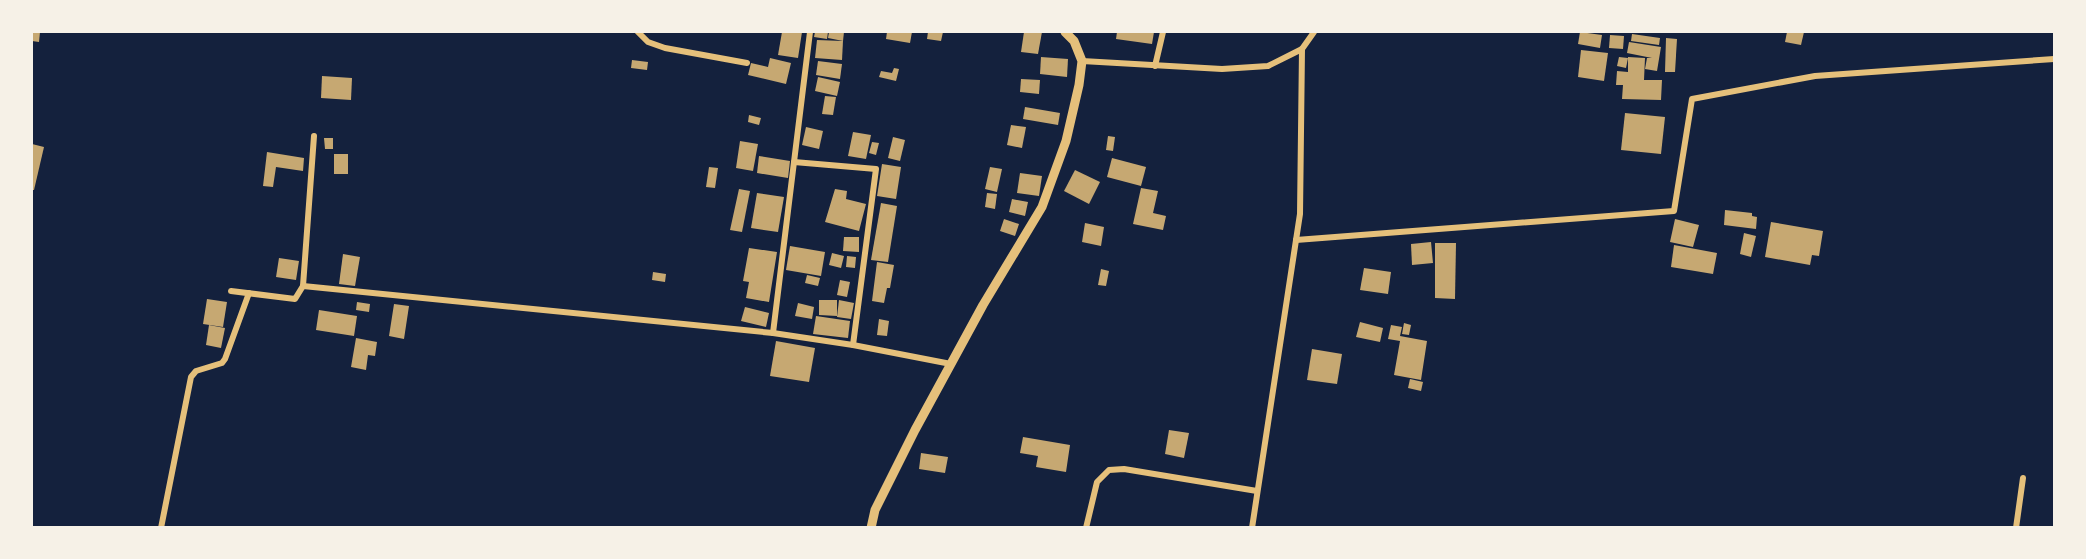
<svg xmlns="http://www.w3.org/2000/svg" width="2086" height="559" viewBox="0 0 2086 559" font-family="Roboto,sans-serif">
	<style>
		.building { fill: #c6a872 }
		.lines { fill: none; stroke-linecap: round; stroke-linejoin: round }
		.minor { stroke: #e5c07b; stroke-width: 6 }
		.tertiary { stroke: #e5c07b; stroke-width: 9 }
	</style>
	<rect width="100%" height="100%" fill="#14213d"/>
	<g class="building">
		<polygon points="32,32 40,32 39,42 32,41"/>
		<polygon points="782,32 802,32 798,58 778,55"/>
		<polygon points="815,32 828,32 827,39 814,37"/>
		<polygon points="829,32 844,32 843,41 828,38"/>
		<polygon points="887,32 912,32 910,43 886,39"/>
		<polygon points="928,32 943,32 941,41 927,39"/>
		<polygon points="1024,32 1042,32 1038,54 1021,52"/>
		<polygon points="1117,32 1154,32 1152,44 1116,39"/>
		<polygon points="1580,32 1602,35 1600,48 1578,44"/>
		<polygon points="1787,32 1804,32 1801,45 1785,42"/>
		<polygon points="1632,34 1660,38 1659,45 1631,41"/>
		<polygon points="1610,35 1624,36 1623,49 1609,48"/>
		<polygon points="1666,38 1677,39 1675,72 1665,72"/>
		<polygon points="817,40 843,41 842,60 815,58"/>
		<polygon points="1629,42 1661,47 1657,71 1645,69 1647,58 1652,58 1627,53"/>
		<polygon points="1581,50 1608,53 1604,81 1578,77"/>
		<polygon points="1041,57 1068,59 1067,77 1040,74"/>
		<polygon points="1619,57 1628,58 1626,68 1617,66"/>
		<polygon points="1628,57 1645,58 1644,80 1662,80 1661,100 1622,99 1623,85 1616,85 1617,71 1628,72"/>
		<polygon points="770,58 791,63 786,84 748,75 751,63 768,67"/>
		<polygon points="632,60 648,62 647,70 631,68"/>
		<polygon points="818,61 842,64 840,79 816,75"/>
		<polygon points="894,68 899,69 896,81 879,77 881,71 892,73"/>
		<polygon points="322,76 352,78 351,100 321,98"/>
		<polygon points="818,77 840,82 837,96 815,91"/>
		<polygon points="1021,79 1040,80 1039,94 1020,92"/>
		<polygon points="825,96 836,97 833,115 822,114"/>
		<polygon points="1025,107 1060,113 1058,125 1023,119"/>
		<polygon points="1625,113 1665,117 1661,154 1621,150"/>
		<polygon points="749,115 761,118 759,125 748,122"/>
		<polygon points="1011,125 1026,127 1022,148 1007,145"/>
		<polygon points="806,127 823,131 819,149 802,145"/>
		<polygon points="853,132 871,135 866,159 848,156"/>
		<polygon points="1108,136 1115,137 1113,151 1106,150"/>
		<polygon points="893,137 905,140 900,161 888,158"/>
		<polygon points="324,138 333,138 333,149 325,149"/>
		<polygon points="740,141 758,144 753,171 736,168"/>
		<polygon points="872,142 879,143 876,155 869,153"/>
		<polygon points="32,144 44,147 34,190 32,190"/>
		<polygon points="267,152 304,158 303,171 276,167 273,187 263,186"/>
		<rect x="334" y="154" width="14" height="20"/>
		<polygon points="759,156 790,161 788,178 757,173"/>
		<polygon points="1112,158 1146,167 1141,186 1107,177"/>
		<polygon points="882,164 901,167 896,199 877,196"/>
		<polygon points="709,167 718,168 715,188 706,187"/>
		<polygon points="990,167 1002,169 997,192 985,189"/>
		<polygon points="1075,170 1100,182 1089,204 1064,191"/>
		<polygon points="1020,173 1042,176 1039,196 1017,193"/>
		<polygon points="1141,188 1158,191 1153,213 1166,216 1163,230 1133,224"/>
		<polygon points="739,189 750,191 742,232 730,230"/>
		<polygon points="835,189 847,191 846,199 866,204 859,231 825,222"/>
		<polygon points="757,193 784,197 778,232 751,228"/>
		<polygon points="987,193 997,194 995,209 985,207"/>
		<polygon points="1012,199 1028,202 1025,216 1009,212"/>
		<polygon points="881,203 897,206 888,262 871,260"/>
		<polygon points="1725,210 1752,213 1752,216 1757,217 1756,229 1724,225"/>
		<polygon points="1004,219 1019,224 1015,236 1000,231"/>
		<polygon points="1675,219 1699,225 1693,247 1670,242"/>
		<polygon points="1771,222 1823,231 1819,256 1812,255 1810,265 1765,257"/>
		<polygon points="1085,223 1104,227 1101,246 1082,242"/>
		<polygon points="1744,233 1756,236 1751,257 1740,254"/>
		<polygon points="844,237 859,237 859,252 843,251"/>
		<polygon points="1431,242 1433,263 1412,265 1411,244"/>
		<polygon points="1435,243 1456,243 1455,299 1435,298"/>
		<polygon points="1674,245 1717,253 1713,274 1671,267"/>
		<polygon points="790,246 825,252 821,276 786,270"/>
		<polygon points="749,248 777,252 769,302 746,298 749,282 743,281"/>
		<polygon points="832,253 844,256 841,268 829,265"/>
		<polygon points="343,254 360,257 355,286 339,284"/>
		<polygon points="847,256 856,257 855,268 846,267"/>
		<polygon points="279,258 299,261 296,280 276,277"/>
		<polygon points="877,262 894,265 890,288 887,288 884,303 872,301"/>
		<polygon points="1364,268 1391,272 1388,294 1360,290"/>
		<polygon points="1101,269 1109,271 1106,286 1098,285"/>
		<polygon points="653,272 666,274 665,282 652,280"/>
		<polygon points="807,275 820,278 818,286 805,283"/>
		<polygon points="840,280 850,282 847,297 837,295"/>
		<polygon points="207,299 227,302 223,327 203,324"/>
		<polygon points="819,300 837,300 837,316 819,315"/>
		<polygon points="839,300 854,303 851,319 837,317"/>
		<polygon points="357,302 370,304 369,312 356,310"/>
		<polygon points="798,303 814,307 812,319 795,316"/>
		<polygon points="394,304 409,306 404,339 389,336"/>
		<polygon points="745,307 769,313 766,327 741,321"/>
		<polygon points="319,310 357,316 354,336 316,330"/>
		<polygon points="816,316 850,321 848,338 813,334"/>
		<polygon points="879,319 889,321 887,336 877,335"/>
		<polygon points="1360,322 1383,328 1380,342 1356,337"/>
		<polygon points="1404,323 1411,325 1409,335 1402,334"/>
		<polygon points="209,325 225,328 221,348 206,345"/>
		<polygon points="1391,325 1402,327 1400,336 1427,341 1421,380 1394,375 1400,341 1388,339"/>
		<polygon points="356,338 377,342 375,356 368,355 366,370 351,367"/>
		<polygon points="776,341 815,348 809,382 770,376"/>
		<polygon points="1312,349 1342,354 1337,384 1307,380"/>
		<polygon points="1410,379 1423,382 1421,391 1408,388"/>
		<polygon points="1169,430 1189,433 1184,458 1165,454"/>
		<polygon points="1023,437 1070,445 1066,472 1036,467 1038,456 1020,453"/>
		<polygon points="921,453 948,457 945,473 919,469"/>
	</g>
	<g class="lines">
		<g class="minor">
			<polyline points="638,32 648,42 665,48 747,63"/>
			<polyline points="1082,61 1222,69 1268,66 1302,49 1314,32"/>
			<polyline points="1155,66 1163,32"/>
			<polyline points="794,162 810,32"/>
			<polyline points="1296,240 1674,211 1692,99 1815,76 2054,59"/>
			<polyline points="303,286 773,333 853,345 951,364"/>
			<polyline points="231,291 295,299 303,286 314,136"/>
			<polyline points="773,333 794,162 876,169 853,345"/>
			<polyline points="161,528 191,377 196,371 222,363 225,359 249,293"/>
			<polyline points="1086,528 1097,482 1109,470 1124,469 1257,491"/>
			<polyline points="1252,528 1300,214 1302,49"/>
			<polyline points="2016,528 2023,478"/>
		</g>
		<polyline class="tertiary" points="871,528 875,510 915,430 983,305 1042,207 1066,141 1079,85 1082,61 1074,41 1065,32"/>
	</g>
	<rect width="2086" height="559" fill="none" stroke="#f6f1e7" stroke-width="66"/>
</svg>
